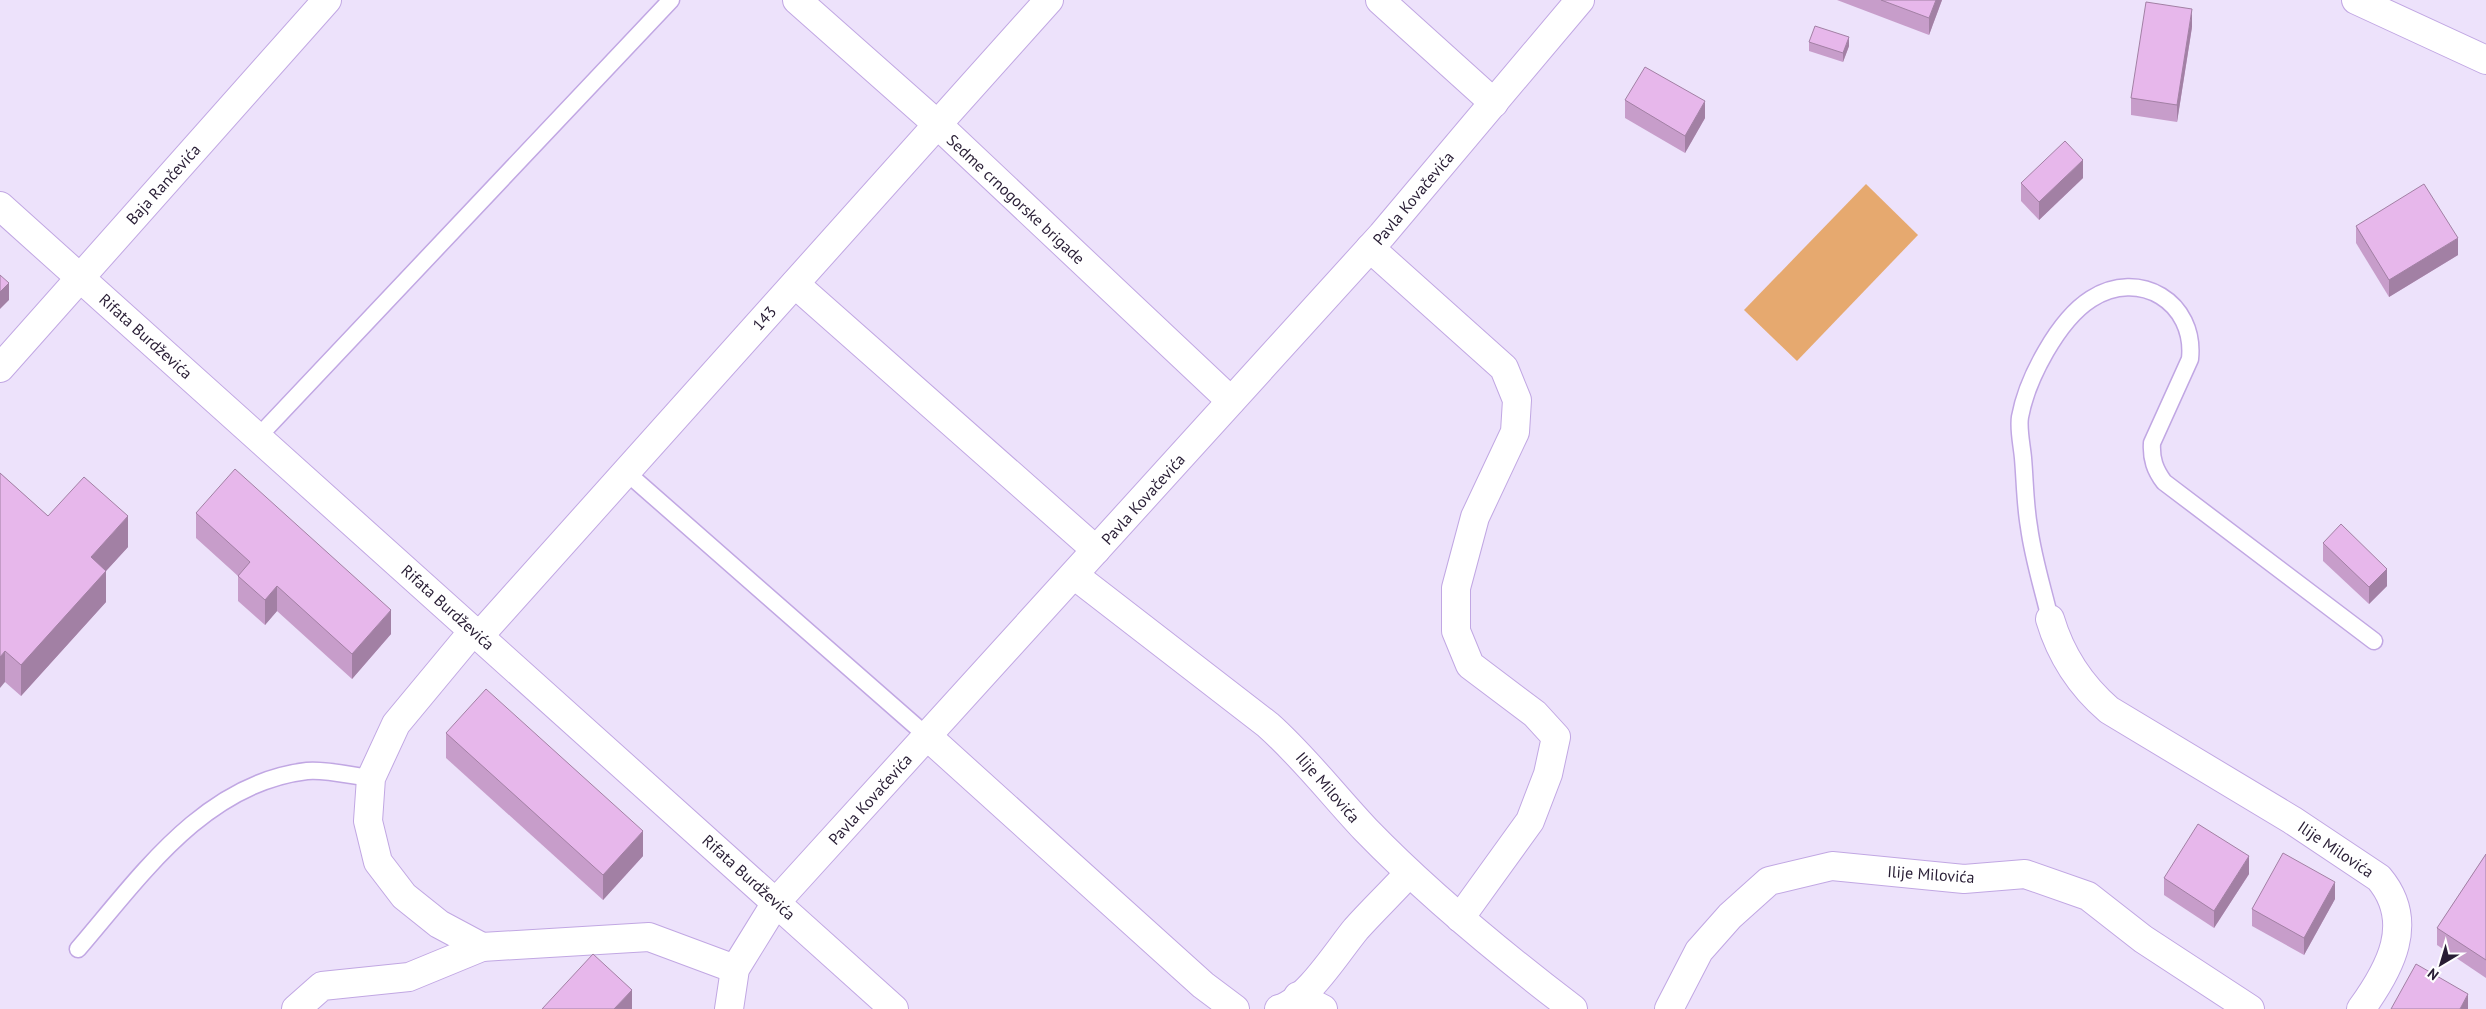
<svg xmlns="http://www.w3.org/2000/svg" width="2486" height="1009" viewBox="0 0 2486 1009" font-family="'PT Sans',sans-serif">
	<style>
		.green { fill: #e6a96f }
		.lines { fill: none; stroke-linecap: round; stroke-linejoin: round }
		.lane-casing { stroke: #c1a7e3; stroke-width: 19 }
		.street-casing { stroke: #c1a7e3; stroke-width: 30 }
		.lane { stroke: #fff; stroke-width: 16 }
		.street { stroke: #fff; stroke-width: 28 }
		.wall { fill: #c79dca }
		.shaded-wall { fill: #a280a4 }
		.building { fill: #e7b7eb; stroke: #a280a4 }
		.labels { text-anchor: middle; stroke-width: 4; stroke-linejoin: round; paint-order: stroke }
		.street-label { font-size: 16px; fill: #281d34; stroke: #fff }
	</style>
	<rect width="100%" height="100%" fill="#ede2fb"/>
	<polygon class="green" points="1866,184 1918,235 1797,361 1744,310"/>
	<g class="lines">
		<g class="lane-casing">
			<g id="lane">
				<polyline points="258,437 671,0"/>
				<polyline points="626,472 927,736"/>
				<path d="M2050,619C2043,589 2033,558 2029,527C2025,504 2025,481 2023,458C2022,446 2018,429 2020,417C2027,379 2058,320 2091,299C2139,268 2196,302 2190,359L2152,443C2151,459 2155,470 2164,482L2374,641"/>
				<path d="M78,949C140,877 204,783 307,771C325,769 353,776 371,778"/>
			</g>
		</g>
		<g class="street-casing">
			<g id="street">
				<polyline points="797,0 937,124 1231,401"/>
				<polyline points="1380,0 1494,103"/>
				<polyline points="2356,0 2486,60"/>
				<polyline points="0,206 894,1009"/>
				<polyline points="1370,248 1504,368 1517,400 1515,432 1475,517 1456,588 1456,631 1470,665 1535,714 1556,737 1548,774 1530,821 1460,918"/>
				<polyline points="795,284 1096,550"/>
				<polyline points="0,368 327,0"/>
				<path d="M1074,575L1268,725C1304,757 1333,795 1366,830C1430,896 1501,954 1573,1009"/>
				<path d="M2050,619C2061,656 2080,685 2109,710L2292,820L2379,878C2416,922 2390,969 2361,1009"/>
				<polyline points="474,630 396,724 371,778 368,821 378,862 404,896 439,924 482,947"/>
				<polyline points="480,635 1049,0"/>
				<polyline points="927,736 1203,985 1235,1009"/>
				<polyline points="1298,996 1323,1009"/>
				<polyline points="296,1009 322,986 409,977 482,947 649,937 735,969"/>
				<polyline points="729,1009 735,969 777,901 1382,235 1580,0"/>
				<path d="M1279,1009C1307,1001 1337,952 1356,929C1373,910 1392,892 1409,873"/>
				<polyline points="1669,1009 1699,951 1730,916 1769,881 1832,866 1964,879 2025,874 2088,896 2143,939 2250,1009"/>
			</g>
		</g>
		<use href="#lane" class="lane"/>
		<use href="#street" class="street"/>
	</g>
	<g class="wall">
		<polygon points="1837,0 1942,0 1929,35"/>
		<polygon points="2192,27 2177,122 2131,115 2131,98"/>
		<polygon points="1809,42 1849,46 1843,62 1809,51"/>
		<polygon points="1625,100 1705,118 1685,153 1625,118"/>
		<polygon points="2083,178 2039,220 2021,201 2021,183"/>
		<polygon points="2356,226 2458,255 2389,297 2356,243"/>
		<polygon points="0,473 48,516 128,547 106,571 106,602 21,696 5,682"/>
		<polygon points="196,513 391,634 352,679 277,611 265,625 238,601 238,576 196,538"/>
		<polygon points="2323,543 2387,586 2369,604 2323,561"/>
		<polygon points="446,733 643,856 603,900 446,758"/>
		<polygon points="2486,854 2486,978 2437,945 2437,928"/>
		<polygon points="2249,874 2214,928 2164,895 2164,878"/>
		<polygon points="2335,899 2304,955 2252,926 2252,909"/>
	</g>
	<g class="shaded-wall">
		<polygon points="1936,0 1942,0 1929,35 1929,18"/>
		<polygon points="2192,9 2192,27 2177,122 2177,105"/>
		<polygon points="1849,37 1849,46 1843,62 1843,53"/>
		<polygon points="1705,101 1705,118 1685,153 1685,136"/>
		<polygon points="2083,160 2083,178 2039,220 2039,202"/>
		<polygon points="2458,238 2458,255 2389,297 2389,280"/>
		<polygon points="9,283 9,300 0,309 0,292"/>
		<polygon points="128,516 128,547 106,571 106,602 21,696 21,665 91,557"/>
		<polygon points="2387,569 2387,586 2369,604 2369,587"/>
		<polygon points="277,586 277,611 265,625 265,600"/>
		<polygon points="391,610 391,634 352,679 352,654"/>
		<polygon points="5,651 5,682 0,688 0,657"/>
		<polygon points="643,831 643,856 603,900 603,875"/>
		<polygon points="2249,856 2249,874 2214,928 2214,911"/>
		<polygon points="2335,882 2335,899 2304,955 2304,938"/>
		<polygon points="632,990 632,1009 614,1009"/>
		<polygon points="2468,994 2468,1009 2460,1009"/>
	</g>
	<g class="building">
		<polygon points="1881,0 1936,0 1929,18"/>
		<polygon points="2146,2 2192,9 2177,105 2131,98"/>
		<polygon points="1815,26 1849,37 1843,53 1809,42"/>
		<polygon points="1645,67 1705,101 1685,136 1625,100"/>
		<polygon points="2065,141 2083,160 2039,202 2021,183"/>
		<polygon points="2424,184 2458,238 2389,280 2356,226"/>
		<polygon points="0,275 9,283 0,292"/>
		<polygon points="235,469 391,610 352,654 277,586 265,600 238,576 250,562 196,513"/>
		<polygon points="0,473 48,516 84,477 128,516 91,557 106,571 21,665 5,651 0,657"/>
		<polygon points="2341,524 2387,569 2369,587 2323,543"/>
		<polygon points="486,689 643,831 603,875 446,733"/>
		<polygon points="2198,824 2249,856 2214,911 2164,878"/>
		<polygon points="2283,853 2335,882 2304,938 2252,909"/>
		<polygon points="2486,854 2486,960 2437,928"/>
		<polygon points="593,954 632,990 614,1009 542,1009"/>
		<polygon points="2416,964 2468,994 2460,1009 2391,1009"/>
	</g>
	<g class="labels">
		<g class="street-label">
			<text transform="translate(163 184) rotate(-48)" y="6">Baja Rančevića</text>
			<text transform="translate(1413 198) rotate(-50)" y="6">Pavla Kovačevića</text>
			<text transform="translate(1016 199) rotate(43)" y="6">Sedme crnogorske brigade</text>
			<text transform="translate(764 318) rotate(-48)" y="6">143</text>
			<text transform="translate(146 336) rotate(42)" y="6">Rifata Burdževića</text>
			<text transform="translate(1143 499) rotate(-48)" y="6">Pavla Kovačevića</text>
			<text transform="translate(448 607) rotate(42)" y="6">Rifata Burdževića</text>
			<text transform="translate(1328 787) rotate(49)" y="6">Ilije Milovića</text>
			<text transform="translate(870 799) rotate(-48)" y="6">Pavla Kovačevića</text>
			<text transform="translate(2336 849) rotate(34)" y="6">Ilije Milovića</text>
			<text transform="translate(1931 874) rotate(4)" y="6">Ilije Milovića</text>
			<text transform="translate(749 877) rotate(42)" y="6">Rifata Burdževića</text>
		</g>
	</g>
	<g transform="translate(2441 964) rotate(218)" stroke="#ffffff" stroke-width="4" paint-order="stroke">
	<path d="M0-4L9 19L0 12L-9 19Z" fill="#281d34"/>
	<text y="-8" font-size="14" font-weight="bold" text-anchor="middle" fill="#281d34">N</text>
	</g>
</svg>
